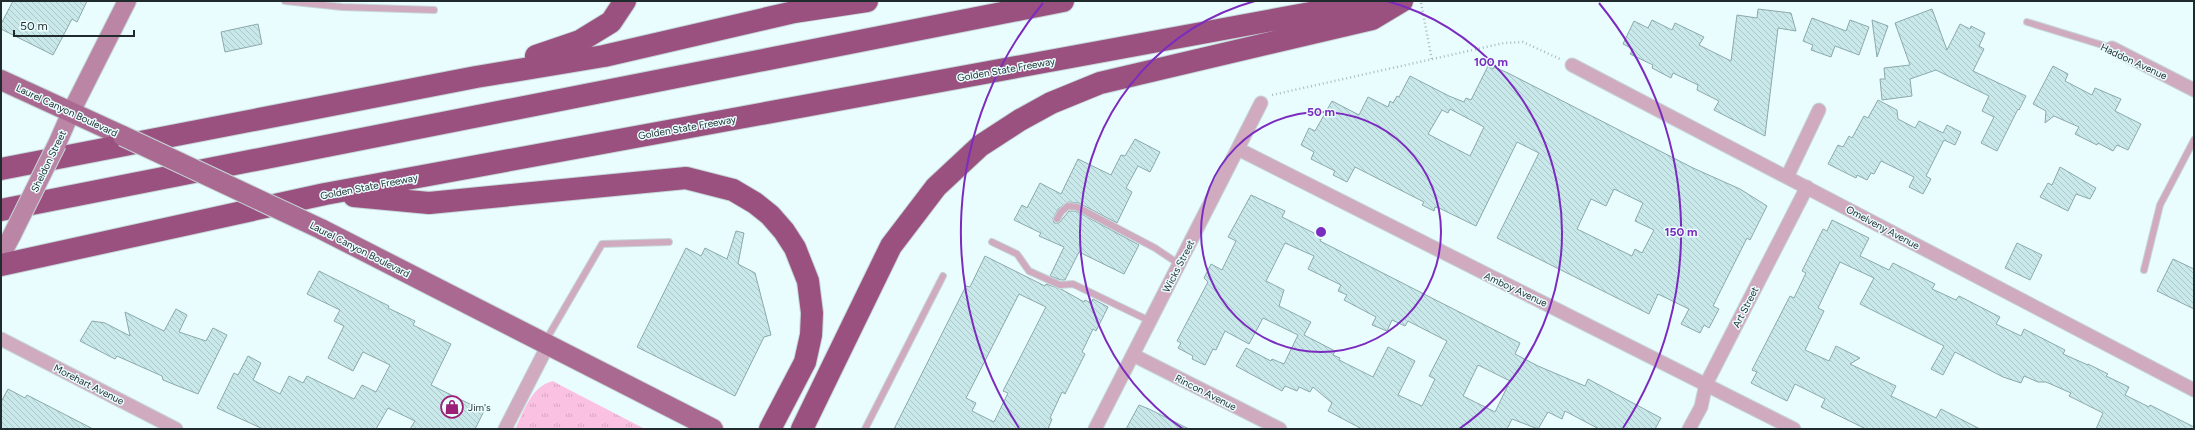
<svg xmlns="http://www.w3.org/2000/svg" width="2195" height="430" viewBox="0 0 2195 430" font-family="Figtree,sans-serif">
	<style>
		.park { fill: url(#park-tufts) }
		.building { fill: url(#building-back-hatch); stroke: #8ba9ac; fill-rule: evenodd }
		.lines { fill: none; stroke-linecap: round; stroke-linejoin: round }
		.service-casing { stroke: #c5d7d8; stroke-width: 8 }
		.minor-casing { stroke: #c5d7d8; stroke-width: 15 }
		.secondary-casing { stroke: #c5d7d8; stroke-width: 20 }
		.primary-casing { stroke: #c5d7d8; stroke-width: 22 }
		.motorway-casing { stroke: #c5d7d8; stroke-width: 24 }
		.path { stroke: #a9babb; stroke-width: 2.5; stroke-dasharray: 1 3; stroke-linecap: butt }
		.service { stroke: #d0abc0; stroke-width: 6 }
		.minor { stroke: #d0abc0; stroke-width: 13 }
		.secondary { stroke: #bb85a5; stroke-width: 18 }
		.primary { stroke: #aa6991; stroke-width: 20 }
		.motorway { stroke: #9b5180; stroke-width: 22 }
		.secondary-bridge-casing { stroke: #c5d7d8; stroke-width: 20; stroke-linecap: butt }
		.primary-bridge-casing { stroke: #c5d7d8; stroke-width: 22; stroke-linecap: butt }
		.secondary-bridge { stroke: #bb85a5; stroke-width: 18 }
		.primary-bridge { stroke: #aa6991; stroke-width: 20 }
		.ring { fill: none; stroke: #7b2cbf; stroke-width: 2 }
		.labels { text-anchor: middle; stroke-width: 3; stroke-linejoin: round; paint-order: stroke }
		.street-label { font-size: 10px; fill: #1f2b2d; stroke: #eafdfe }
		.poi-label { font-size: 10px; fill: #1f2b2d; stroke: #eafdfe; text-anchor: start }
		.centre { fill: #7b2cbf; stroke: #eafdfe; stroke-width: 2 }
		.ring-label { font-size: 12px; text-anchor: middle; font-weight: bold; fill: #7b2cbf; stroke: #eafdfe; stroke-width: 3; stroke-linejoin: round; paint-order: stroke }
	</style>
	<defs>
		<pattern id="park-tufts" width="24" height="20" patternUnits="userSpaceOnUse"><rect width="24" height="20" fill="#fbc1e3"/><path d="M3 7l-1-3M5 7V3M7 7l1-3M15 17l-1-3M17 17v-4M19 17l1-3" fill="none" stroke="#d7a6c3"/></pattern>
		<pattern id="building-back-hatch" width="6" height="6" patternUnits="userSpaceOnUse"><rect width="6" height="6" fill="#c8e8ea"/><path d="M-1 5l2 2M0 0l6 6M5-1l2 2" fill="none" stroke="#abc7c9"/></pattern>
	</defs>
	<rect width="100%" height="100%" fill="#eafdfe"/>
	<path class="park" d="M553,381L560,385L645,429H515C525,410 531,386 553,381Z"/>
	<g class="building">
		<polygon points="13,1 87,1 77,22 72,19 53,55 1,29 1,24"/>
		<polygon points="1758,9 1791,13 1796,31 1778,28 1765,136 1714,110 1719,101 1697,90 1698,85 1673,73 1671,78 1652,68 1653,65 1630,54 1633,49 1623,44 1634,21 1648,28 1652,20 1672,30 1675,23 1704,37 1699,45 1731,61 1737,15 1757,18"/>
		<polygon points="1932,9 1947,50 1960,24 1970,29 1971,26 1985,33 1979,46 1984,49 1973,71 2026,96 2019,110 2018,109 1997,151 1981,143 1994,117 1982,111 1989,96 1936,70 1910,79 1912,96 1882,100 1880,79 1885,79 1884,68 1910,65 1895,23"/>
		<polygon points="1812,18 1846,31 1850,20 1869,27 1859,55 1835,46 1831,57 1811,50 1813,45 1803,41"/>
		<polygon points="1872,20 1888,26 1877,57"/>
		<polygon points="258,24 262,44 225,52 221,32"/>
		<path d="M1488,66L1493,69L1494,67L1508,73L1693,168L1740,189L1767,206L1750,240L1747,238L1713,306L1719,309L1709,328L1704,325L1700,333L1681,324L1689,309L1658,294L1649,314L1497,238L1539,153L1517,142L1476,226L1439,208L1435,207L1434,211L1422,205L1424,202L1355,167L1347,182L1333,175L1335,171L1311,159L1314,152L1301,145L1309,128L1315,131L1332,101L1359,115L1368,97L1388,107L1390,101L1393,103L1397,96L1399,97L1410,76L1449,96L1464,102L1466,98L1471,100ZM1450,109L1484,127L1470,156L1428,134L1442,110L1448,113ZM1614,189L1643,203L1635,221L1654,230L1642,253L1635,249L1632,256L1577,229L1591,199L1606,206Z"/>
		<polygon points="2053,66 2068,74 2065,81 2092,95 2095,88 2121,99 2115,111 2141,124 2128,150 2117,145 2113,151 2098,143 2097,145 2075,134 2079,127 2054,116 2045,123 2046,111 2033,104"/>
		<polygon points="1878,100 1897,110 1898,119 1915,128 1919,121 1943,133 1947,125 1961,132 1955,145 1944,140 1926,176 1931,179 1923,194 1909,187 1914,177 1881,161 1874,174 1871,173 1867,180 1857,175 1856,178 1828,164 1838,145 1843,147 1849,136 1852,138 1864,116 1868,118"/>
		<polygon points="1135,139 1160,152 1150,172 1138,166 1126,188 1132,192 1117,223 1079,203 1068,202 1058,209 1053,219 1054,223 1059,223 1069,211 1076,211 1139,245 1124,274 1079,252 1065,280 1061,280 1050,276 1064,247 1039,236 1041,233 1014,220 1022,205 1027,208 1040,183 1061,194 1078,159 1111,175 1121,155 1125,156"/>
		<polygon points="2060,167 2096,188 2090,199 2076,194 2068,211 2040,197 2048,183 2052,185"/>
		<path d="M1251,195L1285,211L1282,217L1322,237L1320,241L1520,343L1515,354L1538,366L1585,386L1588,379L1661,418L1655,429H1599L1565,411L1562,419L1548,412L1538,429L1512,419L1507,429H1362L1328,411L1332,403L1313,387L1310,392L1299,387L1297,391L1285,386L1282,391L1236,366L1246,348L1271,361L1272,359L1284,364L1298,335L1263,318L1249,344L1225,331L1216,350L1213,349L1205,365L1192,359L1193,356L1178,348L1181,343L1177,341L1208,282L1204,278L1211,264L1222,270L1236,241L1228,237ZM1285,243L1314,256L1308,269L1341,285L1338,291L1347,295L1344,300L1376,317L1372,325L1387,331L1392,320L1405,326L1408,321L1447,341L1429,376L1435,379L1422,406L1398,395L1415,361L1388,347L1373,377L1339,360L1340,358L1333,355L1335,351L1304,335L1311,322L1279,306L1284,290L1266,281ZM1478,365L1510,381L1495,412L1463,396Z"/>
		<polygon points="1832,220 1869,238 1860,256 1889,270 1893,263 1935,284 1932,289 1956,300 1959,296 2000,317 1996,324 2021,336 2024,329 2065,350 2063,354 2088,365 2088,364 2108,374 2106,376 2129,387 2125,395 2149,407 2150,405 2194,427 2194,429 2096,429 2103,413 2069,396 2071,393 2046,382 2038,382 2024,376 2021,383 2003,377 1955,352 1943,375 1931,369 1944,346 1860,304 1874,278 1840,262 1818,308 1824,311 1805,350 1829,361 1836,346 1860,358 1850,364 1896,386 1891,396 1936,418 1941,409 1980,429 1866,429 1821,407 1825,399 1795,384 1787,401 1751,383 1757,372 1752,370 1790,296 1794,298 1806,273 1802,271 1823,229 1827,231"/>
		<polygon points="736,231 744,233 738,264 755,273 771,335 764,337 735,396 637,347 686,248 701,256 705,248 727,259"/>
		<polygon points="2017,243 2042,255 2030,280 2005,268"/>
		<path d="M985,256L1045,286L1046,284L1061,289L1084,302L1085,300L1091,303L1093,299L1108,307L1096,331L1093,329L1082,352L1085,354L1065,394L1062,392L1050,418L1052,419L1048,429H894L966,286L970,287ZM1019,294L1046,307L1003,391L1008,393L994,422L972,411L976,403L966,398Z"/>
		<polygon points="2173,259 2194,269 2194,309 2157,291"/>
		<polygon points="319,271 389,306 388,308 415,321 413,325 451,344 431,385 484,411 475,429 410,429 415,421 388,408 376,429 263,429 217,408 234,373 238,375 248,356 261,363 253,380 280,394 289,376 303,383 307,376 354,399 362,385 376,392 390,365 363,352 353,371 328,358 344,326 334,321 340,310 307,294"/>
		<polygon points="176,309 187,315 179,332 206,341 213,328 227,335 198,394 163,380 162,376 117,356 115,359 80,341 92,321 105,323 130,336 125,312 164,331"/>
		<polygon points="8,389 25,398 27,395 93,429 1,429 1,402"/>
		<polygon points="1139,405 1149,409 1189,429 1126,429"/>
	</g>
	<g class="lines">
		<g class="service-casing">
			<g id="service">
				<polyline points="285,1 342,7 434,10"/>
				<polyline points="2027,22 2112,48"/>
				<polyline points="1057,219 1061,212 1068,206 1077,207 1155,248 1179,264"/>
				<polyline points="992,242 1017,254 1029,271 1060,285 1073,284 1150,321"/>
				<polyline points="2144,270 2160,205 2194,140"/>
				<polyline points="546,340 602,244 669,242"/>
				<polyline points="865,429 943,276"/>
			</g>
		</g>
		<g class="minor-casing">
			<g id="minor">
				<polyline points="2112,48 2194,90"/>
				<polyline points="1572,65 2194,390"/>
				<path d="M1238,149C1423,244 1609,335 1794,429"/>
				<polyline points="1787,177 1819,110"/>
				<polyline points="1,339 176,429"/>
				<polyline points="1133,355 1280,429"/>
				<polyline points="505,429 548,345"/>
				<polyline points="1095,429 1261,103"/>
				<polyline points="1689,429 1701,407 1706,384 1807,187"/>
			</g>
		</g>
		<g class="secondary-casing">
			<g id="secondary">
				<polyline points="57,144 71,112 127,1"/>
				<polyline points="1,256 12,235"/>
			</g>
		</g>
		<g class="primary-casing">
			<g id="primary">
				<polyline points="1,80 123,136"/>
				<polyline points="321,229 713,429"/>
			</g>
		</g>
		<g class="motorway-casing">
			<g id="motorway">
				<polyline points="536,56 580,41 611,22 625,1"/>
				<polyline points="1,169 476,77 604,56 794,12 867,1"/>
				<polyline points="354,196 429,203 686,178 733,190 755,203 770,215 784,231 795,248 808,281 812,313 811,335 805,362 770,429"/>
				<polyline points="1,210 1063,1"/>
				<polyline points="1,265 325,194 1376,1"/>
				<polyline points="802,429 891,246 936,187 980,146 1020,120 1051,103 1100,83 1372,19 1402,1"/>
			</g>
		</g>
		<g class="path">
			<polyline points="1421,3 1432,60"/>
			<polyline points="1272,95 1504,43 1523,42 1560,59"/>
		</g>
		<use href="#service" class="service"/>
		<use href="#minor" class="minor"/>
		<use href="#secondary" class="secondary"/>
		<use href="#primary" class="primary"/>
		<use href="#motorway" class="motorway"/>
		<g class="secondary-bridge-casing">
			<polyline id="secondary-bridge" points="12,235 57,144"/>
		</g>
		<g class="primary-bridge-casing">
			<polyline id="primary-bridge" points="123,136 321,229"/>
		</g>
		<use href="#secondary-bridge" class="secondary-bridge"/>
		<use href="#primary-bridge" class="primary-bridge"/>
	</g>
	<g class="ring">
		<circle cx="1321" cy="232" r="120"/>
		<path d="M1183 429A240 240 0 0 1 1255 1M1387 1A240 240 0 0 1 1459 429"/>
		<path d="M1019 428A360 360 0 0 1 1043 3M1599 3A360 360 0 0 1 1623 428"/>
	</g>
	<defs>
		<g id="shop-ring" transform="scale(1.15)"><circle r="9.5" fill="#eafdfe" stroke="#9c2077" stroke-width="1.5"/><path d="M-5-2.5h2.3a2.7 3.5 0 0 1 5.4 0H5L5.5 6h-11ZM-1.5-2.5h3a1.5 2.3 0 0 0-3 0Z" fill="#9c2077"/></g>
	</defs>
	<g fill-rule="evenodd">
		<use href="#shop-ring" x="452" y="407"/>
	</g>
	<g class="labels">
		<g class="street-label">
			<text transform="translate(2134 61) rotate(25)" y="4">Haddon Avenue</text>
			<text transform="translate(1006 69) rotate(-10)" y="4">Golden State Freeway</text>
			<text transform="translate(67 110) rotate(25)" y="4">Laurel Canyon Boulevard</text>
			<text transform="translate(687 127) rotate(-10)" y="4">Golden State Freeway</text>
			<text transform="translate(48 161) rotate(-64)" y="4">Sheldon Street</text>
			<text transform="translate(369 186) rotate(-11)" y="4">Golden State Freeway</text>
			<text transform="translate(1883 227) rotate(28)" y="4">Omelveny Avenue</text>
			<text transform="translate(360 249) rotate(27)" y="4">Laurel Canyon Boulevard</text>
			<text transform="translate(1178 266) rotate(-63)" y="4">Wicks Street</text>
			<text transform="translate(1516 289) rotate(25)" y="4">Amboy Avenue</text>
			<text transform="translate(1745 307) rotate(-63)" y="4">Art Street</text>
			<text transform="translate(89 384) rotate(27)" y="4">Morehart Avenue</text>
			<text transform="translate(1206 392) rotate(27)" y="4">Rincon Avenue</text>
		</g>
		<g class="poi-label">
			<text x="468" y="411">Jim's</text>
		</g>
	</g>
	<circle cx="1321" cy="232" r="6" class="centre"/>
	<g class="ring-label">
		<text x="1491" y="66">100 m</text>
		<text x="1321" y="116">50 m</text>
		<text x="1681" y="236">150 m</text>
	</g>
	<rect width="2195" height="430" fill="none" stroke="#1f2b2d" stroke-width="4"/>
	<path d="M14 30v6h120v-6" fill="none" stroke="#1f2b2d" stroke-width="2"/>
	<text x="20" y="30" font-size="12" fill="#1f2b2d" stroke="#eafdfe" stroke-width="3" paint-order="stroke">50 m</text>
</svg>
